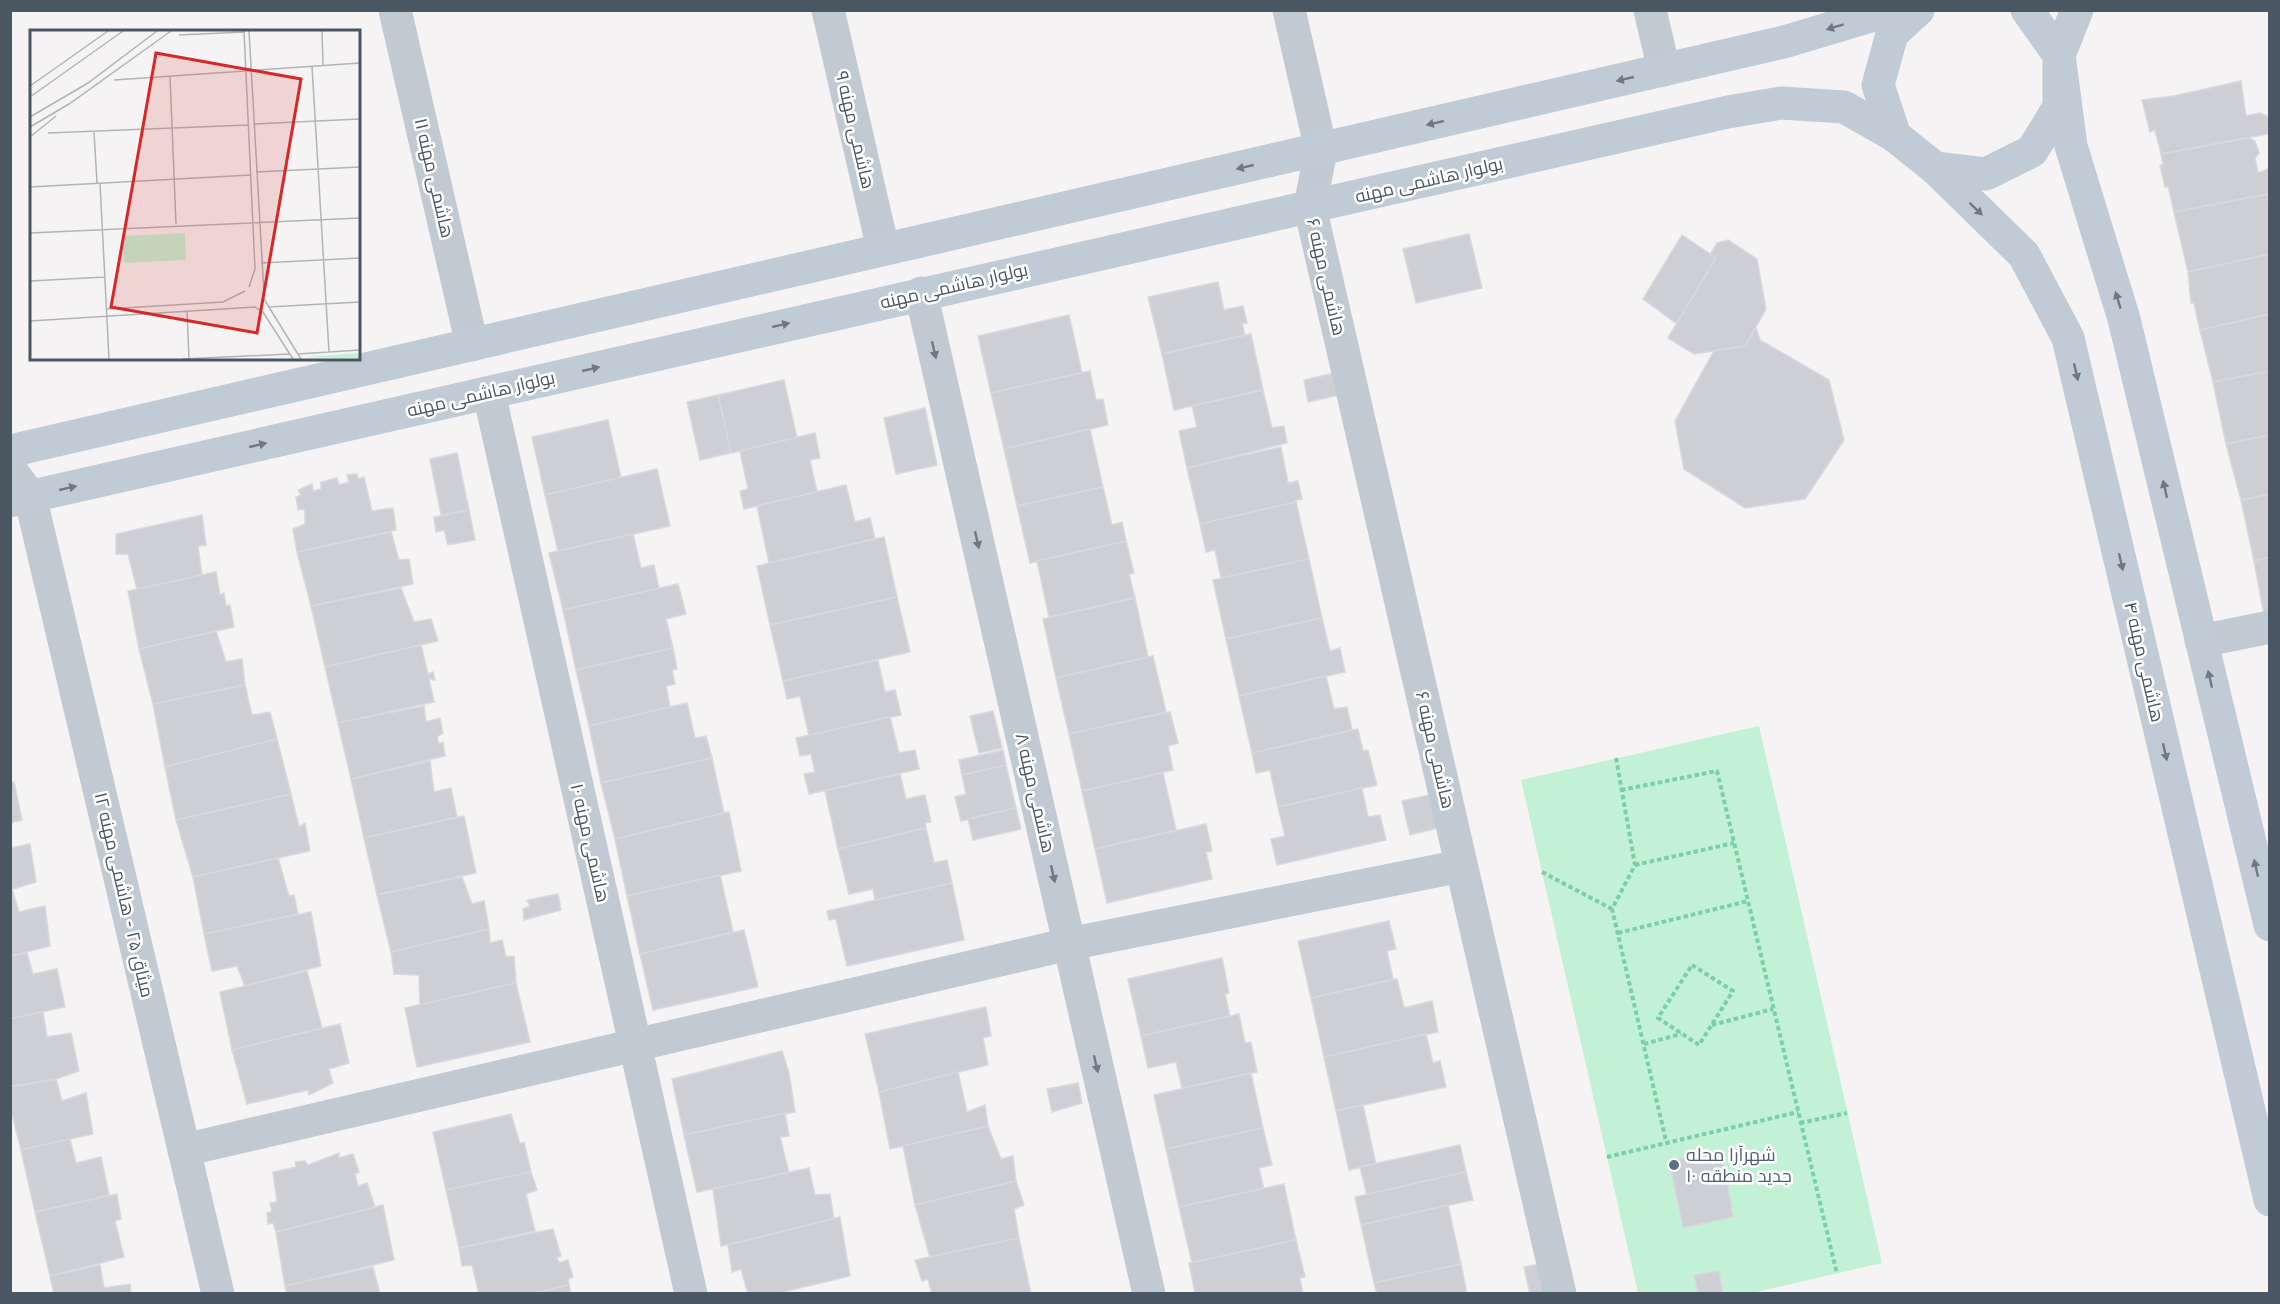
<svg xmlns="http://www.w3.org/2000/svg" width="2280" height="1304" viewBox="0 0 2280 1304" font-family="'Varela Round',Cairo,sans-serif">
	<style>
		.green { fill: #c3f1d5 }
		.building { fill: #cdcfd5; stroke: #d7d9de; stroke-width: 1.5 }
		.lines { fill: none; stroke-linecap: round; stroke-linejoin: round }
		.path { stroke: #7ad0a6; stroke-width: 4; stroke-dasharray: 4.5 3; stroke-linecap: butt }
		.street { stroke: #c1cad2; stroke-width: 33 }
		.secondary { stroke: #c1cbd6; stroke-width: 33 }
		.oneway { fill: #6e7984 }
		.oneway2 { fill: #6e7983 }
		.service-dot { fill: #5c6f8a; stroke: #fff; stroke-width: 2 }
		.labels { text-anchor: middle; stroke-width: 5; stroke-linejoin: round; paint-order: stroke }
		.street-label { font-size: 18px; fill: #4a5661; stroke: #fff }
		.service-label { font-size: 18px; fill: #4e5e75; stroke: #fff; text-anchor: start }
		.inset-road { fill: none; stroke: #b1b4b9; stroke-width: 1.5 }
		.view { fill: #d62828; fill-opacity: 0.15; stroke: #d62828; stroke-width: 3 }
		.inset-edge { fill: none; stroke: #4a5661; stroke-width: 3 }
	</style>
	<rect width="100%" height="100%" fill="#f5f3f3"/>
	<polygon class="green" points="1759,726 1882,1263 1752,1293 1638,1293 1521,780"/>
	<g class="building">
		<polygon points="2241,81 2246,116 2260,113 2267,116 2270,125 2267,134 2161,154 2155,130 2150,132 2142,100 2174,96"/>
		<polygon points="2249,138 2255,141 2259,153 2255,158 2258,173 2270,168 2270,194 2174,212 2168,186 2165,187 2160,165 2163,165 2161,154"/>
		<polygon points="2268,194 2270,254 2188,272 2174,212"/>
		<polygon points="1469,234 1482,288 1416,303 1403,249"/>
		<polygon points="1682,235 1716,258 1677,324 1643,299"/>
		<polygon points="1728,240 1757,259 1766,309 1745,346 1694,354 1668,338 1716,258 1710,255 1717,243"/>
		<polygon points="2270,254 2270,314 2200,330 2194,303 2191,303 2188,272"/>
		<polygon points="1218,282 1224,310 1243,306 1247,323 1242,324 1245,335 1162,354 1148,297"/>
		<polygon points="2270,314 2270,371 2213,382 2200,330"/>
		<polygon points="1069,315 1082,373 991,393 978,336"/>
		<polygon points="1756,328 1760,340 1829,380 1844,440 1805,499 1745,508 1684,469 1675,421 1714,351 1745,346"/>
		<polygon points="1251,334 1263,390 1174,410 1162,354"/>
		<polygon points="1090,371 1096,400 1103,399 1108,425 1004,449 991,393"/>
		<polygon points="2270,371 2270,435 2226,444 2213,382"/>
		<polygon points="1339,372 1344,394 1308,402 1304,380"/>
		<polygon points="784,380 797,438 731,453 718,395"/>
		<polygon points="1263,390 1272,428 1284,426 1287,443 1187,468 1179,431 1197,427 1192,406"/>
		<polygon points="718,395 731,453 700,460 687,402"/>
		<polygon points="925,408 937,465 896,474 884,418"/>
		<polygon points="608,420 621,478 545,495 532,437"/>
		<polygon points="1090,429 1103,487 1017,506 1004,449"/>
		<polygon points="815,433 820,458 810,460 817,492 744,509 740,491 748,489 740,451"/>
		<polygon points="2270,435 2270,494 2241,500 2226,444"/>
		<polygon points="1281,447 1288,483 1298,481 1302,499 1295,500 1296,502 1200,524 1187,468"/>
		<polygon points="457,453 469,510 441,515 430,459"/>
		<polygon points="657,469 670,526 558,551 545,495"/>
		<polygon points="357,474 358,479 364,477 372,511 393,508 396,530 297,552 293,529 305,524 305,509 298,510 296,497 301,495 298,490 312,484 313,491 321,489 321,482 337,478 339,485 349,482 347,475"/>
		<polygon points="846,485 855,522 870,518 875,539 769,563 757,506"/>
		<polygon points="1103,487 1112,525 1122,522 1126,541 1030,563 1017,506"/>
		<polygon points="2270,494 2270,557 2254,561 2241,500"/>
		<polygon points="1296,502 1309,559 1221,578 1215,550 1206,552 1200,524"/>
		<polygon points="469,510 475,540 448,545 444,530 436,532 434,517"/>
		<polygon points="202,515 206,545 198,546 202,576 137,589 128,554 116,554 116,534"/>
		<polygon points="391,532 399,560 409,559 413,584 311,606 297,552"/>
		<polygon points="633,534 641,568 654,565 659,589 563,610 549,553"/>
		<polygon points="884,537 897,597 770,625 757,566"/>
		<polygon points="1126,541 1134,573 1129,574 1135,598 1049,617 1037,561"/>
		<polygon points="2270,557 2270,613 2264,615 2254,561"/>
		<polygon points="1309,559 1322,618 1226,639 1213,580"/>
		<polygon points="216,572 220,595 224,593 226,606 230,605 234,627 139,649 128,591"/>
		<polygon points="678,584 686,614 666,619 673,648 576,670 563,610"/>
		<polygon points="401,588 414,622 431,619 438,641 325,667 311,606"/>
		<polygon points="897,597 910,652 783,681 770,625"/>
		<polygon points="1135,598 1148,657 1056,678 1043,619"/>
		<polygon points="1322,618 1330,651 1340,648 1345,672 1239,696 1226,639"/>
		<polygon points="216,631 226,662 242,659 245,685 153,704 139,649"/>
		<polygon points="421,645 428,674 433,672 435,680 429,679 434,702 338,723 325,667"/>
		<polygon points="673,648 677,669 672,670 675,684 666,686 670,707 589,726 576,670"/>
		<polygon points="1153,656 1166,712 1069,734 1056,678"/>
		<polygon points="878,660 885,692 895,690 901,715 809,736 800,696 787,699 783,681"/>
		<polygon points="1326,676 1334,709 1347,707 1352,730 1252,753 1239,696"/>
		<polygon points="245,685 252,715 270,712 277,739 165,767 153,704"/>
		<polygon points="687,703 695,738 706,736 712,758 601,783 589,726"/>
		<polygon points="424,706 426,722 440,718 443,733 437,737 439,744 443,742 445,756 351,779 338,723"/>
		<polygon points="993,711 1002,748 979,753 970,716"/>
		<polygon points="1170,712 1178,743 1168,746 1173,770 1082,791 1069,734"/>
		<polygon points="890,717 899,753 915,750 919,769 809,794 804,774 815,772 811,754 800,756 796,738"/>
		<polygon points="1358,729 1363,751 1368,750 1377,785 1278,807 1270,770 1256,773 1252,753"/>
		<polygon points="277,739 291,794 176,820 165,767"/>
		<polygon points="1003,750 1006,765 962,775 959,760"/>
		<polygon points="712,758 724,813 615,839 601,783"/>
		<polygon points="430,761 434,792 451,788 457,817 364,838 351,779"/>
		<polygon points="1006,765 1016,808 961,821 955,797 966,794 962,775"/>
		<polygon points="1163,773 1176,830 1095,849 1082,791"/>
		<polygon points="900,774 906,799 925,795 931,822 925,823 926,828 838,849 825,791"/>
		<polygon points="14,782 22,820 10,823 10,783"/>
		<polygon points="1362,788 1368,817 1380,815 1386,840 1277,865 1271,839 1285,836 1278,807"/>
		<polygon points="291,794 299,827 305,823 310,851 193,877 176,820"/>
		<polygon points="1434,794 1442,827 1410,835 1402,801"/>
		<polygon points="1016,808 1021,829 973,840 968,819"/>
		<polygon points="729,812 741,871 627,896 615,839"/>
		<polygon points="464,816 476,873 377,895 364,838"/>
		<polygon points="1206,824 1212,851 1206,852 1212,879 1107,903 1095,849"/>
		<polygon points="926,828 934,863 947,860 952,883 875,900 873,889 849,894 838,849"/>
		<polygon points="30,844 36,882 10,890 10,848"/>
		<polygon points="278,858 289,896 294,895 298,914 204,934 193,877"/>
		<polygon points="720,875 733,932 640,954 627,896"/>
		<polygon points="462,877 472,904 484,901 489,929 391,952 377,895"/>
		<polygon points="952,883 964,940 847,966 836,919 829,920 827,911"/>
		<polygon points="12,889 19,912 45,906 50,946 10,956"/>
		<polygon points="558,894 561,910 524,920 523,909 530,906 527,900"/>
		<polygon points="311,912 321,966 245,986 237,966 212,971 204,934"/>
		<polygon points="1389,921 1396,949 1387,951 1393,979 1311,998 1298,941"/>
		<polygon points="489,929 490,943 502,940 506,957 514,956 516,983 420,1005 419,975 394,974 391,952"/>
		<polygon points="744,930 758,987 653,1010 640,954"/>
		<polygon points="27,953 33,974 57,969 65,1007 10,1019 10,956"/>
		<polygon points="1222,958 1229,993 1225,994 1230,1016 1141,1036 1128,979"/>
		<polygon points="307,971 322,1028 232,1050 220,992"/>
		<polygon points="1397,979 1404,1008 1432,1001 1438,1032 1324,1057 1311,998"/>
		<polygon points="516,983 530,1042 417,1067 405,1008"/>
		<polygon points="986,1007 991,1036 983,1038 988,1065 879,1092 865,1034"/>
		<polygon points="43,1012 47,1037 71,1033 79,1071 56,1079 10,1087 10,1019"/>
		<polygon points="1239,1014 1245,1043 1251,1042 1257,1072 1182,1088 1176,1062 1148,1068 1141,1036"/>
		<polygon points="340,1024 349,1063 329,1069 333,1083 309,1095 308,1090 247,1104 232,1050"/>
		<polygon points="1426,1034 1433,1063 1440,1061 1446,1087 1336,1111 1324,1057"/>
		<polygon points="782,1051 789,1073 795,1112 684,1135 672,1079"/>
		<polygon points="958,1072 967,1112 985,1105 988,1126 890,1149 879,1092"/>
		<polygon points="1251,1073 1263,1128 1166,1149 1154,1095"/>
		<polygon points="56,1079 62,1101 86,1093 93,1134 21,1150 10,1106 10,1087"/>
		<polygon points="1078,1083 1082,1103 1052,1112 1047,1089"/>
		<polygon points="1363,1105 1376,1164 1349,1170 1336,1111"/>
		<polygon points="785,1113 789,1136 780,1137 789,1173 697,1192 684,1135"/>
		<polygon points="511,1114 520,1144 524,1142 531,1172 446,1190 433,1132"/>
		<polygon points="988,1126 1001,1159 1013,1156 1016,1181 915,1205 903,1146"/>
		<polygon points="1263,1128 1272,1165 1259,1168 1264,1189 1179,1207 1166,1149"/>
		<polygon points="70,1139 76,1163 101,1157 109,1195 35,1212 21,1150"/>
		<polygon points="1460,1145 1466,1172 1367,1195 1360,1167"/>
		<polygon points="1722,1150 1733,1217 1683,1228 1669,1161"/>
		<polygon points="339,1153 339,1158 353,1154 359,1172 355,1174 358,1186 367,1183 375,1207 276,1232 273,1223 268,1224 267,1213 272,1211 270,1203 277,1202 273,1172 296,1167 295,1162 305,1161 308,1165"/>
		<polygon points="809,1168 815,1195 830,1194 834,1220 721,1246 713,1189"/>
		<polygon points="531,1172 537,1190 526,1194 535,1231 459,1248 446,1190"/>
		<polygon points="1466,1172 1473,1200 1361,1225 1355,1197"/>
		<polygon points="1016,1181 1024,1205 1014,1209 1019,1238 930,1257 915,1205"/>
		<polygon points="1284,1184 1296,1240 1192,1263 1179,1207"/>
		<polygon points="117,1194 121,1219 115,1221 124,1257 50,1276 35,1212"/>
		<polygon points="383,1205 394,1260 285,1286 276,1232"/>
		<polygon points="1448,1205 1461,1264 1374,1283 1361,1225"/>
		<polygon points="840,1217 850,1276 775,1294 748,1294 741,1269 732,1272 728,1245"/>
		<polygon points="553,1229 561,1256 557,1257 559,1263 568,1260 573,1277 568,1279 569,1285 530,1294 479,1294 472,1265 462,1266 459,1248"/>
		<polygon points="1019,1238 1031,1294 932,1294 928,1279 922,1281 915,1260"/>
		<polygon points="1296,1240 1305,1277 1300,1278 1303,1294 1195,1294 1189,1263"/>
		<polygon points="1544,1263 1551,1294 1530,1294 1524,1267"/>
		<polygon points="1461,1264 1467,1294 1377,1294 1374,1283"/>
		<polygon points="100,1265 104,1288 130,1284 131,1294 54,1294 50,1276"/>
		<polygon points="373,1267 380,1294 287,1294 285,1286"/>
		<polygon points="1719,1271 1723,1294 1698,1294 1694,1275"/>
		<polygon points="569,1285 571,1294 530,1294"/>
	</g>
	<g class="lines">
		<g class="path">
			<polyline points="1616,758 1635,865 1612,909 1666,1141"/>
			<polyline points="1621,790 1717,771 1837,1274"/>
			<polyline points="1635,865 1734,843"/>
			<polyline points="1542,872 1612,909"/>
			<polyline points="1618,933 1748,901"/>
			<polygon points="1692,965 1733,991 1699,1045 1658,1018"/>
			<polyline points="1712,1025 1773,1009"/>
			<polyline points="1644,1044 1681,1034"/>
			<polyline points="1800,1123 1847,1113"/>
			<polyline points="1607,1157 1798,1112"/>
		</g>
		<g class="street">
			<polyline points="395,10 472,345"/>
			<polyline points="828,10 883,249"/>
			<polyline points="1289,10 1321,150 1310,207 1560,1294"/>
			<polyline points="1650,10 1664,70"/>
			<polyline points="921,293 1149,1294"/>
			<polyline points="489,393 691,1294"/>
			<polyline points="10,469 30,496 218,1294"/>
			<polyline points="2201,641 2270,627"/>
			<polyline points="184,1150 1069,944 1461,866"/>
		</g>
		<g class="secondary">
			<polyline points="1918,10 1892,34 1878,85 1895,136 1935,168 1986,174 2032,151 2059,107 2059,55 2027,10"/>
			<polyline points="2077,10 2059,55 2071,146 2124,319 2270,925"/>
			<polyline points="1935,168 2024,255 2068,338 2270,1200"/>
			<polyline points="10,451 1784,42 1891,10"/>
			<polyline points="10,501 1728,112 1781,103 1844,107 1895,136"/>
		</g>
	</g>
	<defs><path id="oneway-solid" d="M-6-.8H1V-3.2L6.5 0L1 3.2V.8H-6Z" transform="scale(1.5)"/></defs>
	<g class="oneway">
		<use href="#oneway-solid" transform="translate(1835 27) rotate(163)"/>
		<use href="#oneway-solid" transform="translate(1625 79) rotate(167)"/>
		<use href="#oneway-solid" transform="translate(1435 123) rotate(167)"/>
		<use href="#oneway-solid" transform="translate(1245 167) rotate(167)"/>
		<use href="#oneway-solid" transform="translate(1976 209) rotate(44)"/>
		<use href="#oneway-solid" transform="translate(2118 300) rotate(-107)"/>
		<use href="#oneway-solid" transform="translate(781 325) rotate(-13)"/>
		<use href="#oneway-solid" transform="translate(591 369) rotate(-13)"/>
		<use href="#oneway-solid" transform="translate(2076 372) rotate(77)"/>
		<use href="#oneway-solid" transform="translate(258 445) rotate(-13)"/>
		<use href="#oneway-solid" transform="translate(68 488) rotate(-13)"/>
		<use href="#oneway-solid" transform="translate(2165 489) rotate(-103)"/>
		<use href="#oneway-solid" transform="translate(2121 562) rotate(77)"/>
		<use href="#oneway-solid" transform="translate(2210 679) rotate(-103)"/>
		<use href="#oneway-solid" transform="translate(2165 752) rotate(77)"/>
		<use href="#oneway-solid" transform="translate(2256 868) rotate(-103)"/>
	</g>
	<g class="oneway2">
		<use href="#oneway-solid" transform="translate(934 350) rotate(77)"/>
		<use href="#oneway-solid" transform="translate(977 540) rotate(77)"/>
		<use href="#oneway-solid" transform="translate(1053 874) rotate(77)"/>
		<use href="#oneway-solid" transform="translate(1096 1064) rotate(77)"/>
	</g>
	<circle class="service-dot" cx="1674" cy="1165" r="6"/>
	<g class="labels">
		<g class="street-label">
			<text transform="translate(855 130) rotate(77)" y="6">هاشمی مهنه ۹</text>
			<text transform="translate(434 178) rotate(77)" y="6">هاشمی مهنه ۱۱</text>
			<text transform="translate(1429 180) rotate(-13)" y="6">بولوار هاشمی مهنه</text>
			<text transform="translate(1326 277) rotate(77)" y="6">هاشمی مهنه ۶</text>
			<text transform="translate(954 286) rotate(-13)" y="6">بولوار هاشمی مهنه</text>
			<text transform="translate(481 394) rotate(-13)" y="6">بولوار هاشمی مهنه</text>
			<text transform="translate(2144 662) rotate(77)" y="6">هاشمی مهنه ۴</text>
			<text transform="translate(1435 750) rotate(77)" y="6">هاشمی مهنه ۶</text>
			<text transform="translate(1035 793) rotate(77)" y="6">هاشمی مهنه ۸</text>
			<text transform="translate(590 843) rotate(77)" y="6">هاشمی مهنه ۱۰</text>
			<text transform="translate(124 895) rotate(77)" y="6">میثاق ۲۵ - هاشمی مهنه ۱۲</text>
		</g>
		<g class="service-label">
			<text x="1686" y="1161">شهرآرا محله<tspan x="1686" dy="21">جدید منطقه ۱۰</tspan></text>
		</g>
	</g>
	<g transform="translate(30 30)">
		<rect width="330" height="330" fill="#f5f3f3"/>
		<path d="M155,203L156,230L94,233L92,206ZM330,323V329L275,327Z" fill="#c3f1d5"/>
		<path class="inset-road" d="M214,1L225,239L219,257M219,1L234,264M292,1L293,35M149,5L214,2M282,36L299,322M140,47L146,194M84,50L330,33M0,56L78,1M0,67L93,1M0,87L58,53L127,1M224,94L330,89M0,97L39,74L141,1M64,102L67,153M18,103L218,95M0,107L26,86M226,142L330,137M70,153L79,329M0,157L221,145M0,203L330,188M231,233L330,228M0,251L75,247M234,269L271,329M238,277L330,272M77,279L193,272L215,261M157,281L159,329M0,291L225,277L233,282L263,329M267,324L330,320M152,329L260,324"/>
		<path class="view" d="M126,23L271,49L227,303L81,277Z"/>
		<rect width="330" height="330" class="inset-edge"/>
	</g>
	<rect width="2280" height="1304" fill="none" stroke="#4a5661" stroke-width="24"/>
</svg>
